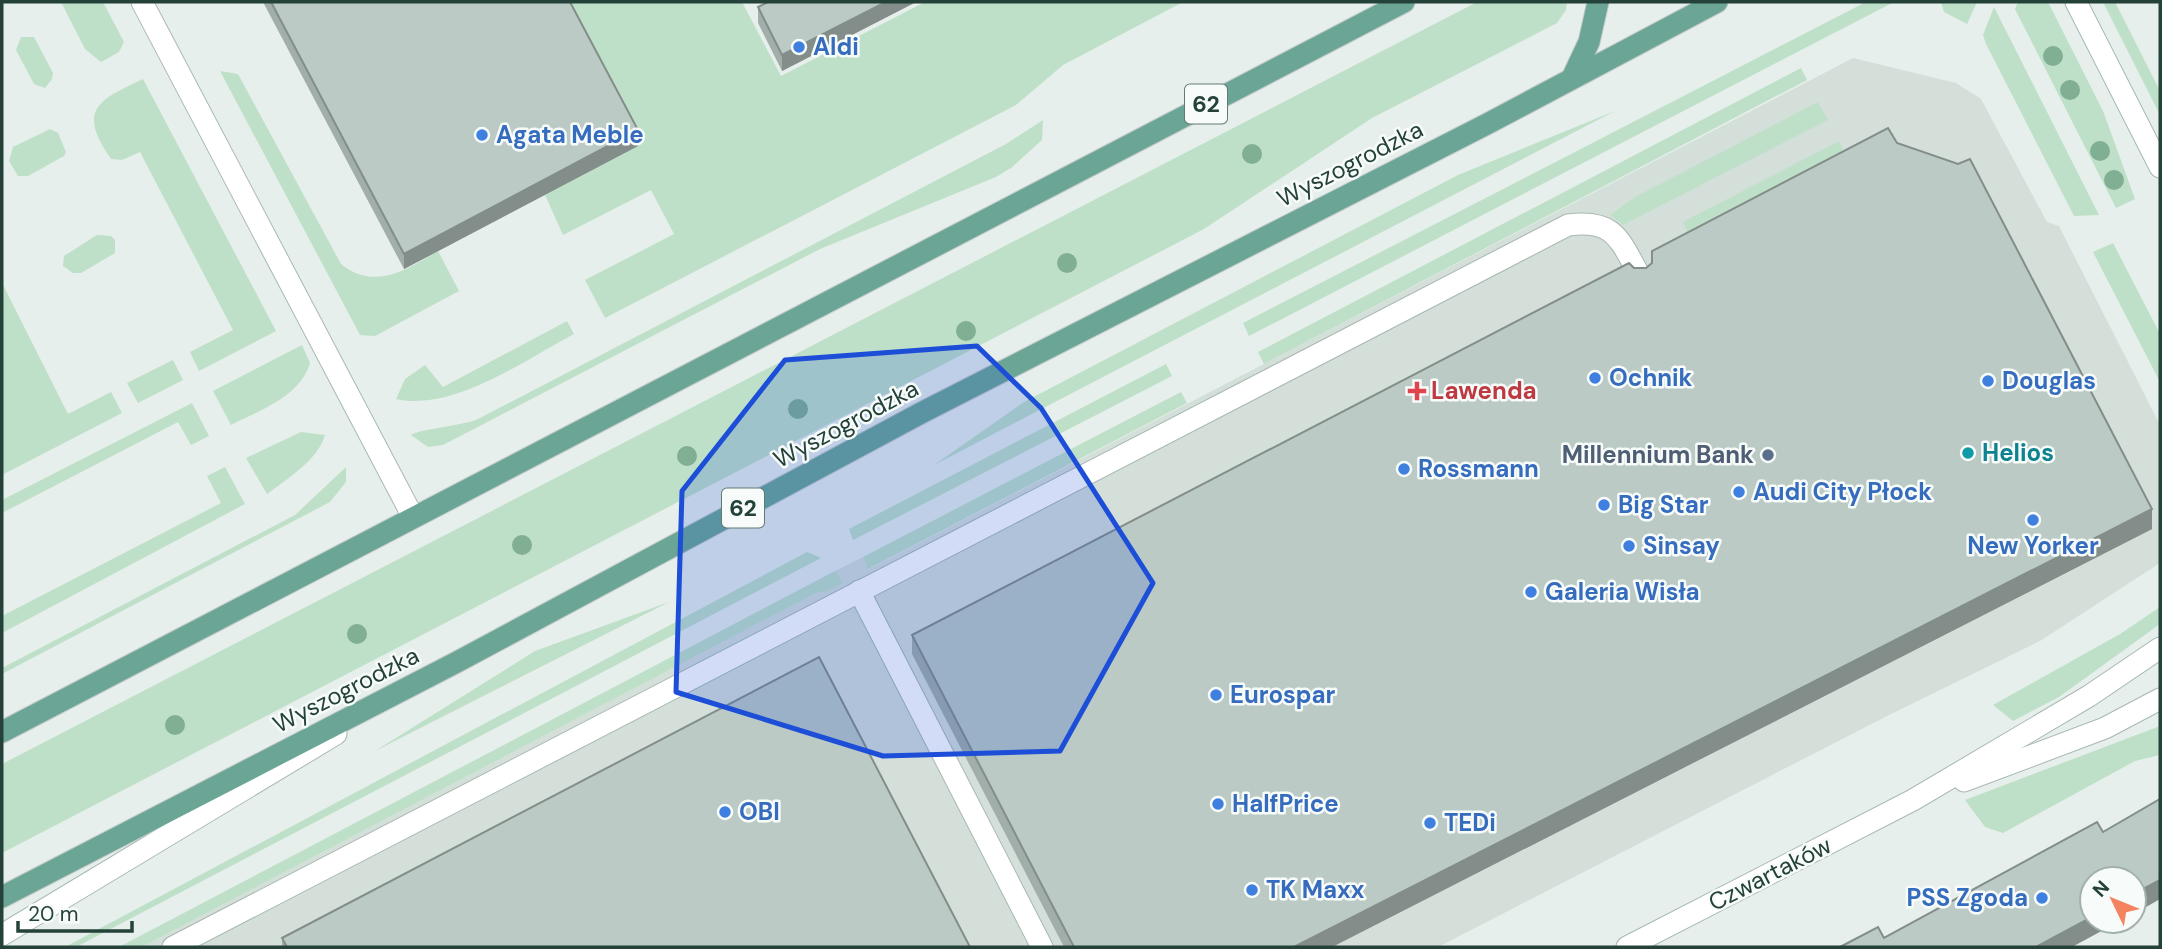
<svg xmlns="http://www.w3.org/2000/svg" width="2162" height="949" viewBox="0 0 2162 949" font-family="'DM Sans',sans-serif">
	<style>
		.built { fill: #d4dfda }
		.green { fill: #bfe0c8 }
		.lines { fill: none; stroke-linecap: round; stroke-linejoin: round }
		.service-casing { stroke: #a8b8b2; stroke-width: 23 }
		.minor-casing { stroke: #a8b8b2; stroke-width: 23 }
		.tertiary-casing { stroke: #a8b8b2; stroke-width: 23 }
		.primary-casing { stroke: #c2cac8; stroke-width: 23 }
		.service { stroke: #fff; stroke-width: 21 }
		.minor { stroke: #fff; stroke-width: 21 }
		.tertiary { stroke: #fff; stroke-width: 21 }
		.primary { stroke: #6aa596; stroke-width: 21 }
		.tree { fill: #80af93 }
		.wall { fill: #a1aea9 }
		.shaded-wall { fill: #838d89 }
		.building { fill: #bbcac4; stroke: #838d89; stroke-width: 2 }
		.marked { fill: #1d4ed8; fill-opacity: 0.2; stroke: #1d4ed8; stroke-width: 5; stroke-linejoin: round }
		.shop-dot { fill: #3f7fe0; stroke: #f7fbf9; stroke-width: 2.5 }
		.health-dot { fill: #e0444e; stroke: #f7fbf9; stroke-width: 2.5 }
		.culture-dot { fill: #0f9aa8; stroke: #f7fbf9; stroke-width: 2.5 }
		.service-dot { fill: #5c6f8a; stroke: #f7fbf9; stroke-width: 2.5 }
		.labels { text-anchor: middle; stroke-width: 5; stroke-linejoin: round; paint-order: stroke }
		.shield { fill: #f7fbf9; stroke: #637a73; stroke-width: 2 }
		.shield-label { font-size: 23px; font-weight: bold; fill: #24423a }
		.shop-label { font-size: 24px; font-weight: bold; fill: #366cbe; stroke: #f7fbf9; text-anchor: start }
		.street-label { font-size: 24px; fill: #24423a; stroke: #f7fbf9 }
		.health-label { font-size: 24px; font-weight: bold; fill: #be3a42; stroke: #f7fbf9; text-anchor: start }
		.culture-label { font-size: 24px; font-weight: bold; fill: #0d838f; stroke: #f7fbf9; text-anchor: start }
		.service-label { font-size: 24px; font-weight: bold; fill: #4e5e75; stroke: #f7fbf9; text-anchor: end }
	</style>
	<rect width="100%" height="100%" fill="#e6efeb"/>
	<polygon class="built" points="1853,58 1956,83 1981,99 2047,222 2059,226 2160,425 2160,563 2040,641 1887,716 1438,947 142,947 818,592 825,592 842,583 835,571 863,557 869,569"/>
	<g class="green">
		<polygon points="61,2 103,2 124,42 119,52 101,62 85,49"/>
		<polygon points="562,2 742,2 781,76 925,2 1183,2 1063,65 1016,105 605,318 585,280 674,234 651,190 563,235 545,195 638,146"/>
		<polygon points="1477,2 1567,2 1566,10 1557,23 1372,118 1204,229 2,853 2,764"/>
		<polygon points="1866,2 1894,2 1249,336 1243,323"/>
		<polygon points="1941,2 1977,2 1967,24 1944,12"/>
		<polygon points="2018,2 2048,2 2103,111 2135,199 2116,208 2015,9"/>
		<polygon points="2103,2 2115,2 2160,91 2160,115"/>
		<polygon points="1994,7 2099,215 2074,216 1986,44 1983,35"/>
		<polygon points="21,37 34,37 53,73 52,79 45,88 34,84 16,50"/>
		<polygon points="1801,68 1807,80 1264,364 1258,352"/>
		<path d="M220,71L238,74L341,264C375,291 406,270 438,251L459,291L375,336L360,335Z"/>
		<path d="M143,79L276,331L199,371L190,352L233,330L140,152L122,160L111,159C76,109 99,100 143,79Z"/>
		<polygon points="1818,102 1828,120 1623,225 1610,215 1635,197"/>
		<polygon points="1615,111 934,465 1024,402 1458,175"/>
		<path d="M1043,120L1042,140L1011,168L996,177L820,249L443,445L428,447L411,435C418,429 463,426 478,419L1006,144Z"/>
		<polygon points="50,129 58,133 66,152 64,156 28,176 18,176 9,161 13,147"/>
		<polygon points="1839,141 1852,166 1695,248 1683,222"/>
		<polygon points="97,235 111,236 115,240 115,253 81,273 73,273 63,266 64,256"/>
		<polygon points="2113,243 2160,334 2160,382 2093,252"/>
		<polygon points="2,283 68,414 111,392 122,413 2,475"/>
		<path d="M567,321L574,334C525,360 453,412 396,399L405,379L425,365L443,387Z"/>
		<path d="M302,345L310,363C300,397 260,410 231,425L213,391Z"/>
		<polygon points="173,360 183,380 138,403 127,383"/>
		<polygon points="1166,364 1172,376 853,540 849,529"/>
		<polygon points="1181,392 1187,403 868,569 863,557"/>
		<polygon points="192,403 209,436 191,445 178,422 2,513 2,500"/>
		<path d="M301,432L325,435C318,460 287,479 267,494L246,458Z"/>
		<polygon points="225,467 245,504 2,633 2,616 221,503 207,476"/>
		<polygon points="346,467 346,482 330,502 2,674 2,668 295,515"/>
		<polygon points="807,552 821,558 76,947 65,947"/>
		<polygon points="835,571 843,583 825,592 818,592 142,947 119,947"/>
		<polygon points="669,602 375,751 535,651"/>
		<polygon points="2160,607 2160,624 2059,697 2013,721 1993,705 2120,634"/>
		<polygon points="2160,726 2160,755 2135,761 2003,833 1985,827 1965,800"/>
	</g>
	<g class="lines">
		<g class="service-casing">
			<g id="service">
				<polyline points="859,591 1042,947"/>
				<polyline points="2,935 336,734"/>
				<path d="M173,947L1568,225C1615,219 1619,239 1640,276"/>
			</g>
		</g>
		<g class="minor-casing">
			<g id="minor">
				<polyline points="142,2 413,517"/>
				<polyline points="1964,781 2105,728 2160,699"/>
				<polyline points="1627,947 1913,800 2089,696 2160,648"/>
			</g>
		</g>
		<g class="tertiary-casing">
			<polyline id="tertiary" points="2076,2 2160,167"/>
		</g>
		<g class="primary-casing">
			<g id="primary">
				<polyline points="1573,76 1589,42 1598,2"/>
				<polyline points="2,732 1404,2"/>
				<polyline points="2,897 457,662 921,413 1487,124 1717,2"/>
			</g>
		</g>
		<use href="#service" class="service"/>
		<use href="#minor" class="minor"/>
		<use href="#tertiary" class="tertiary"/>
		<use href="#primary" class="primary"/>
	</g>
	<g class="tree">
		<circle cx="2053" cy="56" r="10"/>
		<circle cx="2070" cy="90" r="10"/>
		<circle cx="2100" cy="151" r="10"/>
		<circle cx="1252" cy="154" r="10"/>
		<circle cx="2114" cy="180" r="10"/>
		<circle cx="1067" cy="263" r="10"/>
		<circle cx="966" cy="331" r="10"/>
		<circle cx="798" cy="409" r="10"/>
		<circle cx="687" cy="456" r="10"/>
		<circle cx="522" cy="545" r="10"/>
		<circle cx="357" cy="634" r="10"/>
		<circle cx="175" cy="725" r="10"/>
	</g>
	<g class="wall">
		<polygon points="263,2 570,2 638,146 404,269"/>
		<polygon points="768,2 916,2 782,71 758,23 758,7"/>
		<polygon points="1897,143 2152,529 1332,947 1064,947 912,654 912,635 1634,268 1646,268"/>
		<polygon points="282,938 970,947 282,947"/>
	</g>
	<g class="shaded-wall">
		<polygon points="886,2 916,2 782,71 782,55"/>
		<polygon points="638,130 638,146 404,269 404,254"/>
		<polygon points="2152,509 2152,529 1332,947 1294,947"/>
		<polygon points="2160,880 2160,899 2134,914 2134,894"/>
		<polygon points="2092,917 2092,921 2120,921 2072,947 2036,947"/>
	</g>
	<g class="building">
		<polygon points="271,2 570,2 638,130 404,254"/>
		<polygon points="768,2 886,2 782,55 758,7"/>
		<polygon points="1888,128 1897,143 1958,164 1970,159 2152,509 1294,947 1074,947 912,635 1629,263 1634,268 1646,268 1652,263 1652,251"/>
		<polygon points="819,657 970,947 287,947 282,938"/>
		<polygon points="2160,799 2160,880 2134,894 2134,879 2092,879 2092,917 2036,947 1840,947 1878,927 1884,938 2097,822 2103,832"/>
	</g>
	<path class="marked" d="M977,346L1041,408L1153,583L1060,751L883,756L676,692L682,491L785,360Z"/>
	<g class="shop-dot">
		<circle cx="799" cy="47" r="7"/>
		<circle cx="482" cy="135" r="7"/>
		<circle cx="1595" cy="378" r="7"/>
		<circle cx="1988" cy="381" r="7"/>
		<circle cx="1404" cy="469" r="7"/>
		<circle cx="1739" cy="492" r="7"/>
		<circle cx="1604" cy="505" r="7"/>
		<circle cx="2033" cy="520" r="7"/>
		<circle cx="1629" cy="546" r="7"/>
		<circle cx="1531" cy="592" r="7"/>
		<circle cx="1216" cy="695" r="7"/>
		<circle cx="1218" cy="804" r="7"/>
		<circle cx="725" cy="812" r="7"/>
		<circle cx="1430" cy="823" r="7"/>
		<circle cx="1252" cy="890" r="7"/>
		<circle cx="2042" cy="898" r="7"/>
	</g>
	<path class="health-dot" d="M1413.5 380.5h7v7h7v7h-7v7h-7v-7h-7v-7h7z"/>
	<circle class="culture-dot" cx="1968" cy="453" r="7"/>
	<circle class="service-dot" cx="1768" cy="455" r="7"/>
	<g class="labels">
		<g class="shield">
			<rect x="1185" y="84.5" width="42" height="39" rx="5"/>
			<rect x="722" y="488.5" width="42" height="39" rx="5"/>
		</g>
		<g class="shield-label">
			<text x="1206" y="112">62</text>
			<text x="743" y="516">62</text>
		</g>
		<g class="shop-label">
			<text x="813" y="55">Aldi</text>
			<text x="496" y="143">Agata Meble</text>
			<text x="1609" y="386">Ochnik</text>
			<text x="2002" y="389">Douglas</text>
			<text x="1418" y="477">Rossmann</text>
			<text x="1753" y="500">Audi City Płock</text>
			<text x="1618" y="513">Big Star</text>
			<text x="1643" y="554">Sinsay</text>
			<text x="2033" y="554" text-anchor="middle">New Yorker</text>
			<text x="1545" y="600">Galeria Wisła</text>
			<text x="1230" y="703">Eurospar</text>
			<text x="1232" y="812">HalfPrice</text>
			<text x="739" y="820">OBI</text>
			<text x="1444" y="831">TEDi</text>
			<text x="1266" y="898">TK Maxx</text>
			<text x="2028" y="906" text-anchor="end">PSS Zgoda</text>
		</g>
		<g class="street-label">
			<text transform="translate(1350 164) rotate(-27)" y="8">Wyszogrodzka</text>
			<text transform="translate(846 424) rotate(-28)" y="8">Wyszogrodzka</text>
			<text transform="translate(346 690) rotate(-27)" y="8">Wyszogrodzka</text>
			<text transform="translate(1770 874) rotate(-27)" y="8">Czwartaków</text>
		</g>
		<g class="health-label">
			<text x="1431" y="399">Lawenda</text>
		</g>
		<g class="culture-label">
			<text x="1982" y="461">Helios</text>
		</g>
		<g class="service-label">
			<text x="1754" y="463">Millennium Bank</text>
		</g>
	</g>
	<rect width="2162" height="949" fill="none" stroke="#24423a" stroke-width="7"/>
	<g transform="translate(2113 900) rotate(313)"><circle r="33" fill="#f7fbf9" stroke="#a3b1ad" stroke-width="2"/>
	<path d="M0-5L12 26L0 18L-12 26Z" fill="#f4845f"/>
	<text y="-10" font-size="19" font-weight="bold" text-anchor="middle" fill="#24423a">N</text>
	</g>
	<path d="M18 921v10h114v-10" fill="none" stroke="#24423a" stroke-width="3.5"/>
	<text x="28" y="921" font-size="21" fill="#24423a" stroke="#f7fbf9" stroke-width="5" paint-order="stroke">20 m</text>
</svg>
